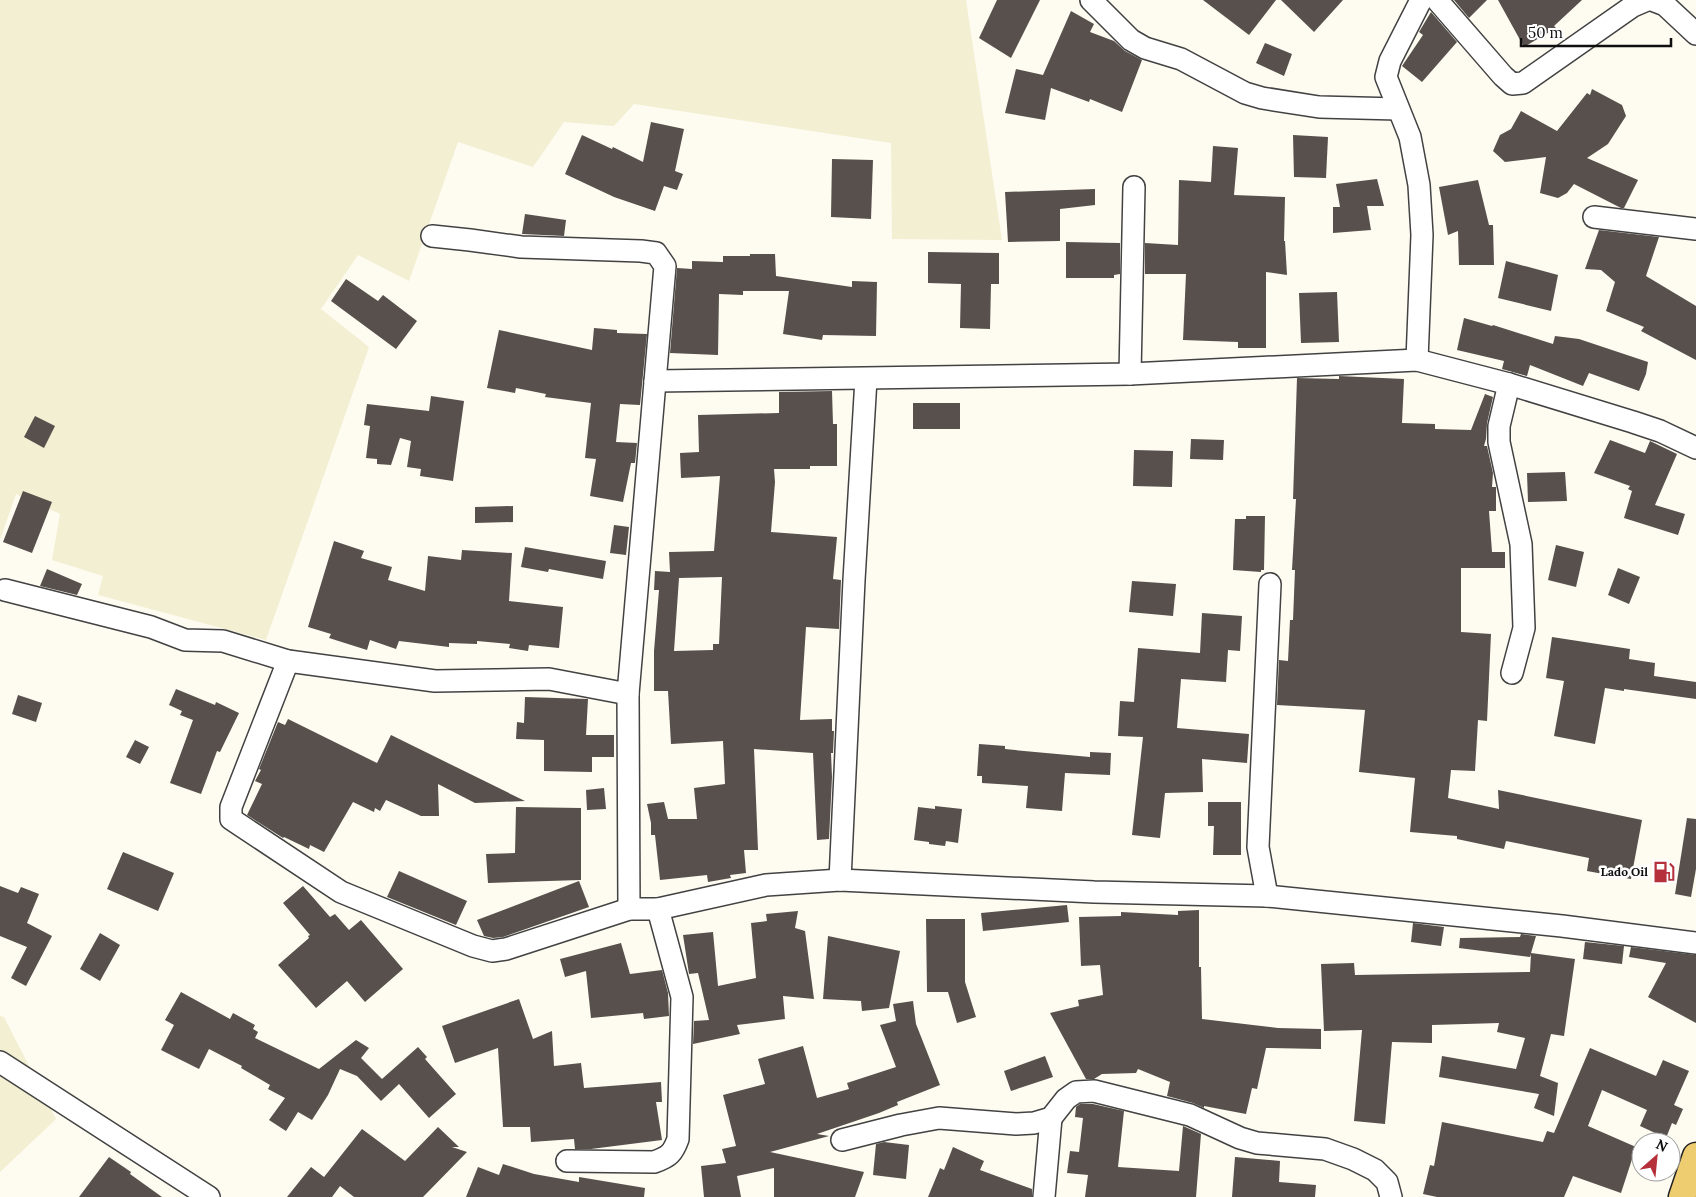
<svg xmlns="http://www.w3.org/2000/svg" width="1696" height="1197" viewBox="0 0 1696 1197" font-family="Lora,serif">
	<style>
		.farmland { fill: #f3efd3 }
		.building { fill: #57504c; fill-rule: evenodd }
		.lines { fill: none; stroke-linecap: round; stroke-linejoin: round }
		.minor-casing { stroke: #424242; stroke-width: 24 }
		.major-casing { stroke: #202020; stroke-width: 29 }
		.minor { stroke: #fff; stroke-width: 21 }
		.major { stroke: #eecd71; stroke-width: 26 }
		.labels { text-anchor: middle; stroke-width: 5; stroke-linejoin: round; paint-order: stroke }
		.poi-label { font-size: 12px; font-weight: bold; fill: #0f0f0f; stroke: #fff; text-anchor: end }
	</style>
	<rect width="100%" height="100%" fill="#fefbf1"/>
	<g class="farmland">
		<polygon points="0,0 966,0 1002,240 892,239 891,143 634,104 614,126 564,122 533,167 458,142 409,281 358,255 321,309 369,347 266,640 98,595 103,576 52,560 60,514 16,494 0,540"/>
		<polygon points="0,1016 4,1017 56,1119 0,1172"/>
	</g>
	<g class="building">
		<polygon points="997,0 1040,0 1011,58 979,38"/>
		<polygon points="1203,0 1276,0 1249,35"/>
		<polygon points="1281,0 1343,0 1314,32"/>
		<polygon points="1454,0 1487,0 1469,18"/>
		<polygon points="1498,0 1582,0 1554,26 1556,28 1524,47"/>
		<polygon points="1071,11 1094,24 1090,32 1114,41 1125,51 1142,60 1122,112 1090,99 1089,102 1051,88 1045,120 1005,113 1016,69 1043,75"/>
		<polygon points="1431,12 1457,42 1422,82 1402,66 1423,35 1419,32"/>
		<polygon points="1265,43 1292,54 1284,76 1256,63"/>
		<polygon points="1592,89 1622,105 1626,116 1608,144 1587,158 1638,180 1624,208 1621,208 1574,184 1567,193 1558,198 1540,193 1546,157 1505,162 1493,151 1500,135 1511,129 1521,111 1557,131 1587,93 1590,95"/>
		<polygon points="651,122 684,129 675,171 683,174 677,190 664,186 655,211 614,197 565,174 582,135 612,149 613,147 643,162"/>
		<polygon points="1293,135 1328,137 1326,178 1294,177"/>
		<polygon points="1213,146 1238,148 1234,195 1285,197 1284,241 1285,241 1287,275 1266,272 1266,348 1238,348 1238,342 1183,340 1186,274 1145,274 1145,243 1178,245 1179,180 1211,182"/>
		<polygon points="832,159 873,160 871,219 831,217"/>
		<polygon points="1377,179 1384,206 1367,206 1371,230 1333,233 1333,207 1340,207 1336,184"/>
		<polygon points="1478,180 1489,225 1493,225 1494,265 1459,265 1458,231 1448,235 1439,187"/>
		<polygon points="1095,189 1095,205 1060,209 1060,241 1008,242 1005,192"/>
		<polygon points="525,214 566,220 564,236 522,234"/>
		<polygon points="1599,230 1659,237 1646,276 1696,306 1696,360 1641,331 1644,327 1606,311 1615,282 1601,270 1585,269"/>
		<polygon points="1066,242 1120,243 1120,274 1114,275 1114,278 1066,278"/>
		<polygon points="928,252 999,253 999,284 991,284 990,329 960,328 961,284 928,283"/>
		<polygon points="750,254 775,254 776,276 852,287 852,281 877,282 876,336 823,335 822,340 783,334 789,291 743,291 743,295 719,294 718,355 670,353 677,268 692,269 692,261 723,262 723,256 750,256"/>
		<polygon points="1506,261 1558,275 1551,311 1498,298"/>
		<polygon points="346,279 378,301 383,295 417,321 396,349 331,301"/>
		<polygon points="1337,292 1339,342 1301,343 1299,293"/>
		<polygon points="1464,318 1492,326 1493,325 1553,344 1555,336 1579,339 1648,362 1646,374 1639,391 1589,373 1583,386 1530,365 1527,376 1502,369 1504,361 1457,350"/>
		<polygon points="594,328 617,330 617,333 647,334 640,405 620,404 616,442 637,443 635,463 631,463 623,502 590,496 596,459 585,458 591,403 545,397 546,394 516,388 515,393 487,388 499,330 592,350"/>
		<polygon points="1339,376 1404,379 1402,423 1435,424 1435,429 1471,430 1485,394 1493,397 1487,423 1486,439 1484,446 1487,446 1493,473 1492,487 1496,487 1496,511 1489,511 1492,552 1505,552 1505,568 1461,568 1461,632 1491,634 1487,721 1478,720 1475,771 1451,770 1448,798 1499,809 1498,790 1642,820 1631,879 1587,871 1589,858 1506,841 1504,849 1457,839 1457,836 1410,832 1415,778 1359,772 1365,710 1277,705 1279,660 1288,661 1290,620 1293,620 1295,570 1292,570 1296,499 1293,499 1297,378 1339,379"/>
		<path d="M832,391L833,424H837V466H810V469H774L775,482L771,532L837,537L833,579L841,580L839,629L806,627L800,720L832,719V731H834L833,753H831L832,777L829,839L817,840L813,753L754,749L758,850H744L746,873L730,875L731,878L708,882L707,875L660,880L655,835H651V823L647,804L664,802L668,819H697L694,788L725,784L723,741L671,744L668,691H654V651L659,590H654L655,571L670,572L669,552L714,551L720,476L681,478L680,453L699,452L698,415L779,413V392ZM722,577L719,644H713V650L674,651L679,578Z"/>
		<polygon points="431,396 464,401 453,481 420,476 421,469 407,467 411,441 400,438 391,465 377,464 377,459 366,458 370,426 364,425 367,404 429,411"/>
		<rect x="913" y="403" width="47" height="26"/>
		<polygon points="35,416 55,426 44,448 24,437"/>
		<polygon points="1191,439 1224,440 1223,460 1190,459"/>
		<polygon points="1610,440 1645,453 1650,441 1677,454 1655,505 1685,514 1678,535 1624,518 1632,491 1628,489 1630,486 1594,473"/>
		<polygon points="1134,450 1173,451 1172,487 1133,486"/>
		<polygon points="1565,472 1567,501 1528,502 1527,473"/>
		<polygon points="23,491 52,502 32,553 3,542"/>
		<polygon points="513,506 513,522 475,523 475,507"/>
		<polygon points="1246,516 1265,516 1264,570 1261,570 1261,572 1233,570 1235,519 1246,519"/>
		<polygon points="614,525 629,527 626,555 610,553"/>
		<polygon points="334,541 364,551 361,558 392,567 388,580 425,591 428,556 461,560 462,550 512,553 509,601 563,607 559,648 529,645 528,651 509,648 510,644 477,641 477,644 449,643 449,647 399,641 396,649 370,640 367,650 329,638 331,634 308,627"/>
		<polygon points="1556,545 1584,552 1576,587 1548,580"/>
		<polygon points="525,547 606,561 603,579 549,569 548,572 521,567"/>
		<polygon points="1618,568 1640,577 1629,604 1608,595"/>
		<polygon points="47,569 82,584 77,595 40,586"/>
		<polygon points="1132,581 1176,584 1173,616 1129,612"/>
		<polygon points="1202,613 1242,616 1240,651 1228,650 1226,682 1181,679 1177,728 1249,734 1247,763 1202,759 1203,792 1165,793 1160,838 1132,835 1143,737 1118,736 1120,701 1134,702 1138,648 1200,653"/>
		<polygon points="1552,637 1630,649 1629,659 1655,663 1654,676 1696,682 1696,699 1624,689 1624,691 1605,688 1595,744 1554,736 1564,681 1546,678"/>
		<polygon points="176,689 215,705 216,702 239,713 220,752 217,751 201,794 170,783 193,720 180,715 182,711 169,705"/>
		<polygon points="18,695 42,703 36,722 12,714"/>
		<polygon points="525,697 588,699 586,735 614,735 614,757 592,757 592,772 544,771 544,740 516,739 517,722 524,723"/>
		<polygon points="288,719 377,763 391,735 525,801 475,803 438,784 439,816 421,816 386,800 380,811 375,808 374,812 353,802 324,852 310,845 309,849 284,837 283,838 247,815 262,784 255,781 261,770 259,769 278,722 285,725"/>
		<polygon points="135,740 149,747 140,764 126,757"/>
		<polygon points="979,744 1005,746 1005,749 1024,751 1090,757 1090,752 1111,753 1110,775 1065,773 1062,811 1026,808 1028,786 982,783 982,776 977,776"/>
		<polygon points="604,788 606,809 587,810 586,790"/>
		<polygon points="1208,802 1241,802 1241,855 1213,855 1214,826 1208,826"/>
		<polygon points="935,806 962,809 958,843 946,841 945,846 929,844 929,842 914,840 918,807 935,809"/>
		<polygon points="516,807 581,808 581,880 488,883 486,854 515,853"/>
		<polygon points="1687,818 1696,819 1696,869 1691,897 1675,894"/>
		<polygon points="123,852 174,873 158,911 107,889"/>
		<polygon points="399,871 467,901 456,925 387,897"/>
		<polygon points="579,881 589,907 503,937 493,938 484,936 477,920"/>
		<polygon points="0,886 18,893 21,887 39,894 27,923 52,936 26,986 11,978 27,947 0,936"/>
		<polygon points="303,886 330,917 335,914 349,930 361,920 403,969 365,1002 347,981 316,1008 278,965 309,938 308,936 310,935 283,903"/>
		<polygon points="1067,905 1069,922 983,931 981,913"/>
		<polygon points="1199,910 1199,967 1201,967 1202,1019 1278,1028 1321,1029 1321,1049 1266,1048 1257,1089 1252,1088 1246,1114 1204,1106 1204,1108 1193,1103 1167,1096 1170,1082 1138,1069 1136,1073 1102,1074 1094,1079 1086,1079 1050,1013 1079,1006 1078,1000 1103,995 1100,965 1081,966 1079,917 1121,916 1121,912 1178,915 1178,911"/>
		<polygon points="798,911 795,928 805,931 814,999 783,996 785,1019 737,1025 740,1034 693,1044 694,1021 709,1020 698,973 689,974 683,935 713,932 718,986 756,978 751,923 767,921 766,914"/>
		<polygon points="926,919 965,919 965,982 976,1017 957,1023 948,992 927,992"/>
		<polygon points="1413,923 1444,927 1441,946 1411,942"/>
		<polygon points="100,933 120,945 100,981 80,969"/>
		<polygon points="1521,934 1536,936 1531,953 1575,959 1564,1036 1551,1034 1540,1076 1558,1083 1554,1116 1534,1108 1539,1094 1439,1077 1442,1056 1516,1069 1525,1038 1497,1032 1499,1023 1432,1025 1432,1043 1392,1042 1385,1124 1354,1121 1362,1030 1324,1031 1321,964 1354,963 1355,975 1530,972 1531,954 1530,957 1459,948 1460,938 1520,937"/>
		<polygon points="828,936 900,951 889,1008 862,1011 861,1001 823,999"/>
		<polygon points="1585,942 1624,946 1622,964 1583,959"/>
		<polygon points="621,943 630,974 662,970 668,993 669,1016 644,1019 643,1013 591,1018 586,971 565,977 560,959"/>
		<polygon points="1631,947 1696,955 1696,1023 1648,997 1666,963 1629,957"/>
		<polygon points="181,992 230,1019 233,1013 255,1025 253,1029 258,1032 255,1038 319,1069 356,1040 369,1048 361,1058 382,1079 418,1047 427,1057 425,1059 456,1094 429,1118 399,1084 381,1101 357,1076 340,1069 328,1095 312,1120 298,1112 286,1131 269,1120 285,1098 268,1089 270,1085 241,1068 242,1066 209,1049 199,1069 161,1050 174,1025 165,1020"/>
		<polygon points="519,999 533,1039 552,1031 554,1066 581,1063 584,1088 661,1082 662,1102 656,1102 662,1140 591,1149 575,1149 574,1139 531,1142 530,1127 503,1127 498,1048 455,1063 442,1026"/>
		<polygon points="913,1001 916,1024 940,1085 897,1102 898,1105 879,1113 817,1134 829,1136 770,1152 864,1172 855,1197 774,1197 774,1168 737,1176 741,1197 704,1197 701,1166 726,1163 722,1149 736,1146 723,1095 765,1084 758,1059 803,1046 817,1098 849,1089 847,1083 896,1067 880,1025 896,1021 893,1004"/>
		<polygon points="1590,1048 1656,1076 1663,1060 1689,1071 1674,1105 1683,1109 1676,1125 1672,1123 1666,1138 1640,1126 1647,1110 1602,1090 1588,1126 1636,1147 1621,1193 1573,1176 1564,1197 1437,1197 1423,1194 1430,1165 1434,1166 1442,1122 1543,1142 1547,1131 1554,1133"/>
		<polygon points="1045,1056 1053,1077 1011,1091 1004,1071"/>
		<polygon points="1080,1104 1093,1104 1124,1111 1118,1167 1179,1171 1183,1126 1201,1134 1196,1197 1085,1197 1088,1175 1067,1173 1070,1151 1079,1152 1083,1118 1075,1117 1076,1107"/>
		<polygon points="438,1127 459,1147 452,1147 467,1152 423,1197 354,1197 340,1186 332,1197 287,1197 311,1167 324,1177 362,1129 405,1161"/>
		<polygon points="884,1142 909,1145 906,1179 873,1175 876,1144"/>
		<polygon points="953,1147 984,1161 980,1170 1032,1189 1032,1197 928,1197 940,1168 944,1170"/>
		<polygon points="109,1157 131,1172 130,1174 162,1197 79,1197"/>
		<polygon points="1235,1157 1280,1161 1279,1182 1316,1185 1315,1197 1232,1197"/>
		<polygon points="503,1164 534,1174 579,1182 579,1177 645,1188 644,1197 466,1197 478,1167 499,1175"/>
	</g>
	<g class="lines">
		<g class="minor-casing">
			<g id="minor">
				<polyline points="1091,0 1131,40 1145,48 1181,59 1245,93 1262,98 1319,107 1398,109"/>
				<polyline points="1437,0 1503,76 1512,84 1523,83 1633,6 1647,0"/>
				<polyline points="1652,0 1665,5 1696,34"/>
				<polyline points="1594,217 1696,229"/>
				<polyline points="432,236 470,240 521,247 641,251 656,253 665,266 628,694 629,909"/>
				<polyline points="1417,360 1422,235 1419,185 1410,137 1386,77 1390,61 1421,0"/>
				<polyline points="1130,374 1134,187"/>
				<polyline points="655,381 1130,374 1417,360 1509,384 1633,422 1660,431 1696,448"/>
				<polyline points="1509,384 1499,426 1499,442 1521,544 1524,628 1512,673"/>
				<polyline points="5,590 151,627 185,640 223,641 288,661 435,681 549,679 628,694"/>
				<polyline points="288,661 231,807 231,819 341,892 473,946 492,951 506,949 629,909 658,909 766,885 840,880 1094,892 1267,896 1562,926 1696,943"/>
				<polyline points="840,880 854,580 866,379"/>
				<polyline points="1267,896 1258,847 1270,584"/>
				<polyline points="0,1062 209,1197"/>
				<polyline points="842,1140 901,1125 939,1118 1016,1124 1034,1123 1051,1118 1066,1099 1076,1092 1094,1091 1190,1115 1240,1138 1257,1143 1325,1149 1353,1159 1375,1170 1387,1182 1391,1197"/>
				<path d="M567,1161L654,1162C669,1157 673,1153 678,1139L682,997L658,909"/>
				<polyline points="1044,1197 1051,1118"/>
			</g>
		</g>
		<g class="major-casing">
			<polyline id="major" points="1682,1197 1696,1156"/>
		</g>
		<use href="#minor" class="minor"/>
		<use href="#major" class="major"/>
	</g>
	<defs>
		<g id="fuel-bare" transform="scale(1.725)"><path d="M-5.5-6h7V0h2V4h1.3V-2.5L3-4.5l.8-.8L6-3V5H2.5V1h-1V6h-7ZM-4.2-4.7v3.2H.2V-4.7Z" fill="#b5303a" stroke="#fff" stroke-width="2.5" paint-order="stroke"/></g>
	</defs>
	<g fill-rule="evenodd">
		<use href="#fuel-bare" x="1664" y="872"/>
	</g>
	<g class="labels">
		<g class="poi-label">
			<text x="1648" y="876">Lado Oil</text>
		</g>
	</g>
	<g transform="translate(1656 1157) rotate(27)"><circle r="24" fill="#ffffff" stroke="#9f9f9f"/>
	<path d="M0-4L9 19L0 12L-9 19Z" fill="#b5303a"/>
	<text y="-8" font-size="14" font-weight="bold" text-anchor="middle" fill="#0f0f0f">N</text>
	</g>
	<path d="M1521 38v8h150v-8" fill="none" stroke="#0f0f0f" stroke-width="2.5"/>
	<text x="1528" y="38" font-size="15" fill="#0f0f0f" stroke="#ffffff" stroke-width="4" paint-order="stroke">50 m</text>
</svg>
